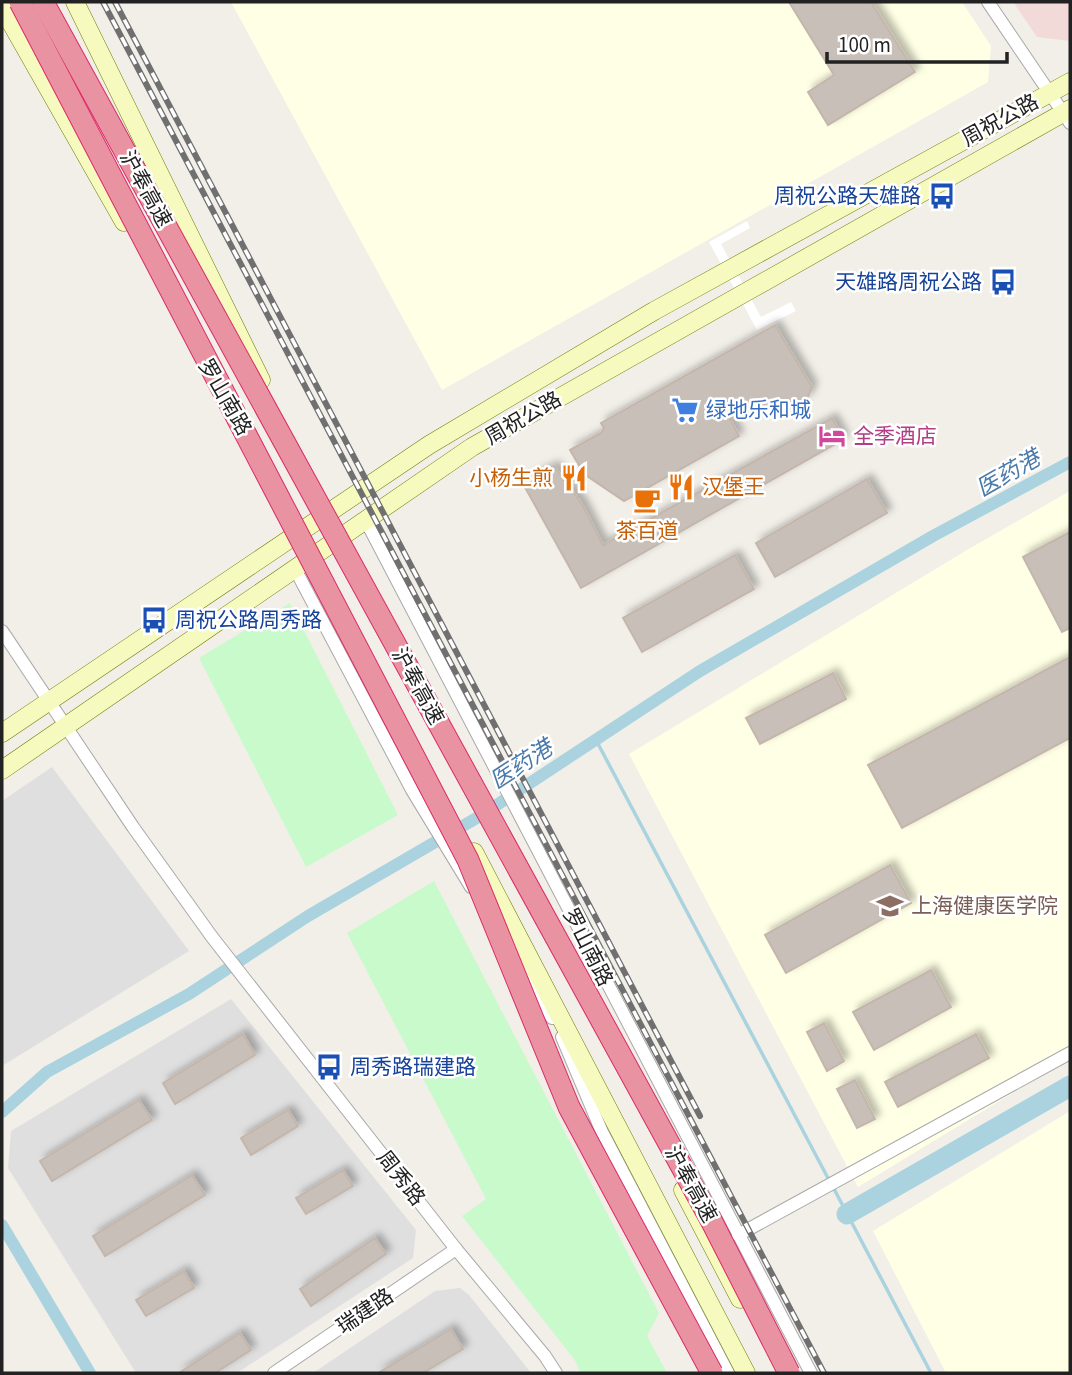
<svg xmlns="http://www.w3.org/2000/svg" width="1072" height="1375" viewBox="0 0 1072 1375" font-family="'Source Sans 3','Noto Sans SC',sans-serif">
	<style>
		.residential { fill: #e0dfdf }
		.commercial { fill: #f2dad9 }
		.education { fill: #ffffe5 }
		.park { fill: #c8facc }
		.pier { fill: #fff }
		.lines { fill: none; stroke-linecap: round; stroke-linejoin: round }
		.stream { stroke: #aad3df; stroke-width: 3.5 }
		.canal { stroke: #aad3df; stroke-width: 12 }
		.river { stroke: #aad3df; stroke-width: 21 }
		.building { fill: #c7bfb8; stroke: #c4b6ab; stroke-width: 2; filter: url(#shadow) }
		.street-casing { stroke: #a9a9a9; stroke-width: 14 }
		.secondary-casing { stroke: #707d05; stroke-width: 19 }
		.street { stroke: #fff; stroke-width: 12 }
		.secondary { stroke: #f7fabf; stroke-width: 18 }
		.rail-casing { stroke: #707070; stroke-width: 6 }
		.rail { stroke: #fff; stroke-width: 3.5; stroke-dasharray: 10; stroke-linecap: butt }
		.highway-bridge-casing { stroke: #dc2a67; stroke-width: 23; stroke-linecap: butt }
		.highway-bridge { stroke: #e892a2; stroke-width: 21 }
		.labels { text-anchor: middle; stroke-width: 5; stroke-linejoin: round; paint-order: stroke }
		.street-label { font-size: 21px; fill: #222; stroke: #fff }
		.transit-label { font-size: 21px; fill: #164399; stroke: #fff; text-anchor: end }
		.shop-label { font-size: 21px; fill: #366cbe; stroke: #fff; text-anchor: start }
		.hotel-label { font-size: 21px; fill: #b23c85; stroke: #fff; text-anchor: start }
		.food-label { font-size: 21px; fill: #c56008; stroke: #fff; text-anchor: end }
		.education-label { font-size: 21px; fill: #785e54; stroke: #fff; text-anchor: start }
		.water-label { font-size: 23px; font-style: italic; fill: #4a7aab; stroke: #fff }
	</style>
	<defs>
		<filter id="shadow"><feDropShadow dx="5" dy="-5" stdDeviation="3.5" flood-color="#0004"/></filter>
	</defs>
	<rect width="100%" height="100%" fill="#f2efe9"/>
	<g class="residential">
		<polygon points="52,767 189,951 2,1066 2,801"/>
		<polygon points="231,999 416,1230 413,1258 237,1373 136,1373 8,1168 11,1131"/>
		<polygon points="460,1288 469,1295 531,1373 313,1373 435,1291"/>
	</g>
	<polygon class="commercial" points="1013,2 1070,2 1070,41 1037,37"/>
	<g class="education">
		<polygon points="231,2 962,2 991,46 988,82 442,390"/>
		<polygon points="1070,491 1070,1058 858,1187 629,754 967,550"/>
		<polygon points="1070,1111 1070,1373 946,1373 873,1231"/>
	</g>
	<g class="park">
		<polygon points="290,603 398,815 306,867 199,658"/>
		<polygon points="434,881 659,1313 647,1336 667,1373 581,1373 574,1359 462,1216 486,1199 347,933"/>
	</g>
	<polygon class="pier" points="747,221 750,228 721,244 761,317 791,302 796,311 757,330 709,242"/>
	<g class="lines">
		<g class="stream">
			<polyline points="596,740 829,1180"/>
			<polyline points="833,1187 931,1373"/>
		</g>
		<g class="canal">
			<polyline points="2,1112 47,1072 189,994 308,916 480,816 700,671 933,536 1070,462"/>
			<polyline points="2,1225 90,1373"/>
		</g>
		<polyline class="river" points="847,1214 1070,1086"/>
	</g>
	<g class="building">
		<polygon points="789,2 871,2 915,72 828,125 808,92 834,75"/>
		<polygon points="775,325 812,387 808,397 772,417 758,404 730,419 739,436 624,501 584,474 570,450 601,433 604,428 601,423"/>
		<polygon points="832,418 844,439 581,588 522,482 554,466 582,504 603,545"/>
		<polygon points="867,479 887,513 775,577 756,543"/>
		<polygon points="1070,532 1070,628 1062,632 1023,557"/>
		<polygon points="735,555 754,589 642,652 623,618"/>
		<polygon points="1070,657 1070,738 902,828 868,765"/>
		<polygon points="833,673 846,699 760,744 746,718"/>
		<polygon points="890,865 911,903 786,973 765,935"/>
		<polygon points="931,970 951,1007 874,1050 853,1012"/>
		<polygon points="824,1023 844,1061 827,1071 807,1032"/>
		<polygon points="243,1034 255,1055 175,1104 163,1083"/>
		<polygon points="976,1034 989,1058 898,1107 885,1082"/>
		<polygon points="855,1080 875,1119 857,1128 837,1089"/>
		<polygon points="139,1100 152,1120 52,1181 40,1161"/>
		<polygon points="288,1110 298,1126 251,1155 241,1138"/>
		<polygon points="343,1170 353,1186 306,1214 296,1198"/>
		<polygon points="192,1175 205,1195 105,1256 93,1236"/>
		<polygon points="375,1238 386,1254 311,1306 300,1289"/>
		<polygon points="184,1271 194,1288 146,1316 136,1300"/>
		<polygon points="451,1329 463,1349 423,1373 378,1373"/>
		<polygon points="240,1333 251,1350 215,1373 179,1373"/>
	</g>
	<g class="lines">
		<g class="street-casing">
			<g id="street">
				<polyline points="988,2 1070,123"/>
				<polyline points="366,521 811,1373"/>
				<polyline points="295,569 412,790 471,887"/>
				<polyline points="2,631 133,827 212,937 456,1249 545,1356 556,1373"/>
				<polyline points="518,962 552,1018"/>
				<polyline points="562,1037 602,1132 728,1373"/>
				<polyline points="738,1235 1070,1053"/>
				<polyline points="274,1373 456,1249"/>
			</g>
		</g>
		<g class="secondary-casing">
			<g id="secondary">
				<polyline points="75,2 261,380"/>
				<polyline points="2,7 124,222"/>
				<polyline points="2,733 429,445 654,311 1070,82"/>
				<polyline points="2,770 472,447 1070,109"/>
				<polyline points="474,852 746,1373"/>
				<polyline points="683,1190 740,1299"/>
			</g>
		</g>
		<use href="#street" class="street"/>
		<use href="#secondary" class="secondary"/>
		<g class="rail-casing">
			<g id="rail">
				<polyline points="103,2 824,1373"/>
				<polyline points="115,2 700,1116"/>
			</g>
		</g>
		<use href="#rail" class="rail"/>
		<g class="highway-bridge-casing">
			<g id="highway-bridge">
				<polyline points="20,2 468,860 569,1107 712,1373"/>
				<polyline points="43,2 712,1222 789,1373"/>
			</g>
		</g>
		<use href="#highway-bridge" class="highway-bridge"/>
	</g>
	<defs>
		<g id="bus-bare" transform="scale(2.1)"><path d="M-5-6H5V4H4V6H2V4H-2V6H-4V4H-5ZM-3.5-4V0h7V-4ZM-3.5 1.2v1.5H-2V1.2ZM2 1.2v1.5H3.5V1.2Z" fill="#1a4fb4" stroke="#fff" stroke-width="2.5" paint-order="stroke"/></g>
		<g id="supermarket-bare" transform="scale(2.1)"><path d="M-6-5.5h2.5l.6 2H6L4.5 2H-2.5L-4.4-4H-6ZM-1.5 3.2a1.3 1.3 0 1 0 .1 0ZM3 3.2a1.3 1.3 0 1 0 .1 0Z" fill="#3f7fe0" stroke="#fff" stroke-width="2.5" paint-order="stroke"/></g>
		<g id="hotel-bare" transform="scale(2.1)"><path d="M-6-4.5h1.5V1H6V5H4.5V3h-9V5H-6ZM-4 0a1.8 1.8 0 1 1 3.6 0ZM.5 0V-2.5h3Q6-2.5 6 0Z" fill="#d1479c" stroke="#fff" stroke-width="2.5" paint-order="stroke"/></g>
		<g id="restaurant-bare" transform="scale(2.1)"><path d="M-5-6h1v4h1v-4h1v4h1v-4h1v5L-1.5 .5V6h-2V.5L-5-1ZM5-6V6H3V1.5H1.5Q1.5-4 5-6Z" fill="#e8710a" stroke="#fff" stroke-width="2.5" paint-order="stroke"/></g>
		<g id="cafe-bare" transform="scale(2.1)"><path d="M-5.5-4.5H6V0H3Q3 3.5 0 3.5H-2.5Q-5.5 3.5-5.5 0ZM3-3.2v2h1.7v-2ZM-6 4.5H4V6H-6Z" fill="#e8710a" stroke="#fff" stroke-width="2.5" paint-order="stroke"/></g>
		<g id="university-bare" transform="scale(2.1)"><path d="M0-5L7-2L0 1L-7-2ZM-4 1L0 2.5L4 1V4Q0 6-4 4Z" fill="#8d6e63" stroke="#fff" stroke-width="2.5" paint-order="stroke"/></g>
	</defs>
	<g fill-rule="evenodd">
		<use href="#bus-bare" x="942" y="196"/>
		<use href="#bus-bare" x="1003" y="282"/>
		<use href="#supermarket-bare" x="685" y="410"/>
		<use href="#hotel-bare" x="832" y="436"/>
		<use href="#restaurant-bare" x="574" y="478"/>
		<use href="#restaurant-bare" x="681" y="487"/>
		<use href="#cafe-bare" x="647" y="500"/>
		<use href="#bus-bare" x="154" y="620"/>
		<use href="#university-bare" x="890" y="906"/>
		<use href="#bus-bare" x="329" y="1067"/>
	</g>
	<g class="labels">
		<g class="street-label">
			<text transform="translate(1000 120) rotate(-29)" y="7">周祝公路</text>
			<text transform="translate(146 189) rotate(61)" y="7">沪奉高速</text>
			<text transform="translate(225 397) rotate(60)" y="7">罗山南路</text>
			<text transform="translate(523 418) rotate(-30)" y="7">周祝公路</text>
			<text transform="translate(418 686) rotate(61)" y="7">沪奉高速</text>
			<text transform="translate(588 947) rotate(63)" y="7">罗山南路</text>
			<text transform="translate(401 1178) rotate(52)" y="7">周秀路</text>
			<text transform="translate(691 1184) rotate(61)" y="7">沪奉高速</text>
			<text transform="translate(365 1311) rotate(-34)" y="7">瑞建路</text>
		</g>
		<g class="transit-label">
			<text x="921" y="203">周祝公路天雄路</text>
			<text x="982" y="289">天雄路周祝公路</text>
			<text x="175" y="627" text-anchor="start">周祝公路周秀路</text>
			<text x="350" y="1074" text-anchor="start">周秀路瑞建路</text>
		</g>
		<g class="shop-label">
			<text x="706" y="417">绿地乐和城</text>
		</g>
		<g class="hotel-label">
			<text x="853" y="443">全季酒店</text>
		</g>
		<g class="food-label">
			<text x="553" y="485">小杨生煎</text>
			<text x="702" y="494" text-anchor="start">汉堡王</text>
			<text x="647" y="538" text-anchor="middle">茶百道</text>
		</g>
		<g class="education-label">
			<text x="911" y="913">上海健康医学院</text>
		</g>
		<g class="water-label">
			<text transform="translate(1008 473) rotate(-30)" y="8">医药港</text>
			<text transform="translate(521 764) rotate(-33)" y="8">医药港</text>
		</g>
	</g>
	<rect width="1072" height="1375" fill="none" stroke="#222222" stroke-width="7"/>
	<path d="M827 52v10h180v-10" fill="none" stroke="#222222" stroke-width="3.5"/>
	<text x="838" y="52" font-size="21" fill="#222222" stroke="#ffffff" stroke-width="5" paint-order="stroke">100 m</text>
</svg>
